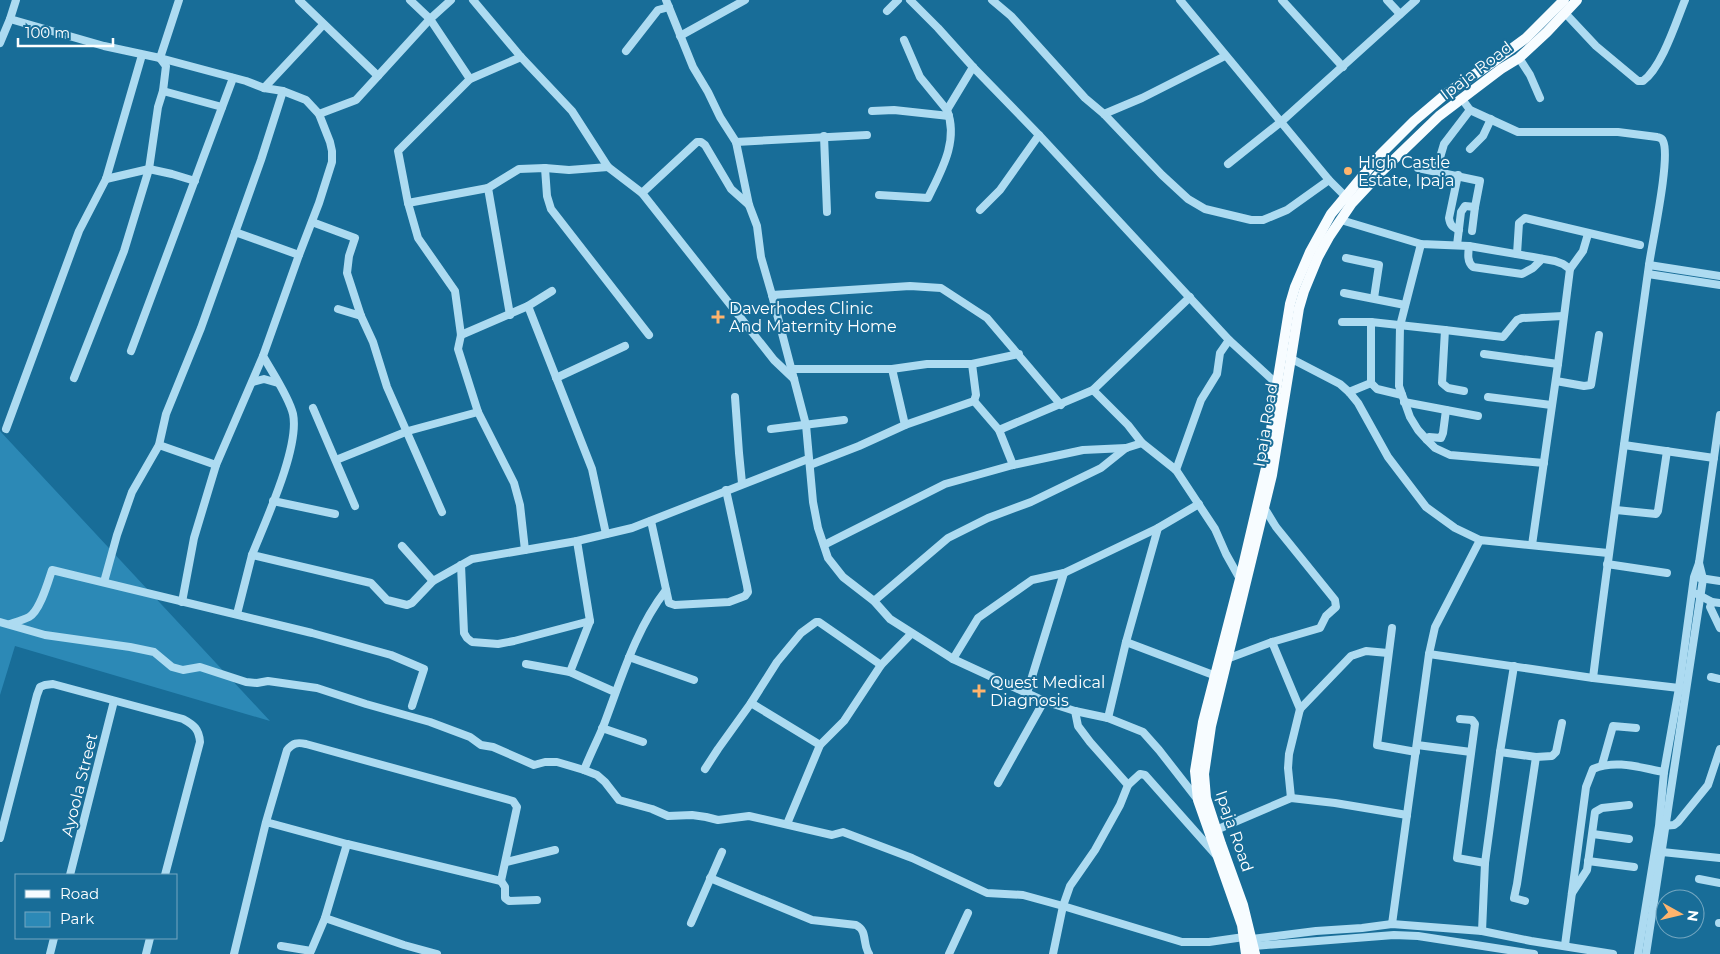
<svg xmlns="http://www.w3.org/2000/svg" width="1720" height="954" viewBox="0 0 1720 954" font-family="Montserrat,sans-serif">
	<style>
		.green { fill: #2c89b6 }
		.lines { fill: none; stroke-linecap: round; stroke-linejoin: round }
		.minor { stroke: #addbf1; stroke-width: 8 }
		.major { stroke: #f7fcff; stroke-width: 10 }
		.poi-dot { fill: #ffb46d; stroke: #186d98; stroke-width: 2 }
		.labels { text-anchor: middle; stroke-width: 4; stroke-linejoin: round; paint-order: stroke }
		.street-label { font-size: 16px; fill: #fff; stroke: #186d98 }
		.poi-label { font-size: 16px; fill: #fff; stroke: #186d98; text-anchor: start }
	</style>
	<rect width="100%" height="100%" fill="#186d98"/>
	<polygon class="green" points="0,431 270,721 15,646 0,695"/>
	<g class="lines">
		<g class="minor">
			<polyline points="299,0 378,76"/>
			<polyline points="410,0 430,19 470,79"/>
			<polyline points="473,0 521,57 572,111 608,167 642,193 774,360 794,379"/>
			<polyline points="666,0 693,67 708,92 720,117 736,142 749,205 757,226 761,257 772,295 806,425 813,502 818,528 828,558 843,577 874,601 890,619 953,659 1044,701 1075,711 1108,718 1143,732 1159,750 1198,800"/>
			<polyline points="910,0 938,28 973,67 1039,135 1229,340 1277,384"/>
			<polyline points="992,0 1011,16 1085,98 1104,114 1162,175 1188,199 1205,209 1251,220 1263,220 1287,210 1329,180"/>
			<polyline points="1180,0 1329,180 1348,199"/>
			<polyline points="1282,0 1343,67"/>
			<polyline points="1387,0 1400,14"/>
			<polyline points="887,11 898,0"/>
			<path d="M1565,13L1596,46L1638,81H1643C1662,67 1676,22 1685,0"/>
			<polyline points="10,19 16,0"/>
			<polyline points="680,36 745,0"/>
			<polyline points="904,40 920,77 947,110"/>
			<path d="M0,43L10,19L104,46L160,58L246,81L264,88L283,91L306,100L319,114L330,142L332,151V162L319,203L299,255L263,356C272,372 289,397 293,414C300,447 265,522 252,555L371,583L387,600L407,605L412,603L433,581L472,559L577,541L632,528L808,459"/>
			<polyline points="626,51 658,10 669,7"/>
			<polyline points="521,57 470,79 398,151 408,203 418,238 455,291 461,335 458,349 478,412 514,483 520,505 525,550"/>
			<polyline points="1519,58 1530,75 1540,98"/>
			<polyline points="264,88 323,25"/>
			<polyline points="163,91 222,107"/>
			<path d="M1462,99L1470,110L1518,132H1618L1657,137C1660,138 1662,138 1663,141C1671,157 1652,243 1649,265C1630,402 1610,540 1593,678"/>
			<polyline points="872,111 894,110 949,116"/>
			<polyline points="319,114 356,100 430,19 451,0"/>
			<polyline points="1104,114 1142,98 1225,56"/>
			<polyline points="824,136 827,212"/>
			<polyline points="736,142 867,135"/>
			<polyline points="1470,149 1483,136 1491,119"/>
			<polyline points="1228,164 1282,121 1416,0"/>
			<polyline points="545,168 547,196 551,209 649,335"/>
			<polyline points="1418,168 1480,181 1475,207 1465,206 1461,212 1457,245"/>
			<polyline points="1436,171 1444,144 1470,110"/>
			<path d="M1458,175L1449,218C1450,225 1452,227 1459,230"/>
			<polyline points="106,179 149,169 172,174 195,181"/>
			<polyline points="488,188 510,315"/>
			<polyline points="642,193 697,142 701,142 705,145 731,189 749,205"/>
			<path d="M879,195L928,198C941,171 959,141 947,110L973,67"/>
			<polyline points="408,203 488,188 519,169 545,168 569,170 608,167"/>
			<polyline points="980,210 1000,190 1039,135"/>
			<polyline points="1341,220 1421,244 1469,246 1533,257 1555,261 1563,264 1570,269 1558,364 1532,545"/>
			<polyline points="312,222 355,238 349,256 347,273 361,316 373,342 387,387 442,512"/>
			<polyline points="1472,231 1475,207"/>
			<polyline points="235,232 299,255"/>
			<polyline points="1421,244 1400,326 1399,386 1410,417 1418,430 1427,440 1435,448 1450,455 1544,463"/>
			<path d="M1469,246C1468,254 1467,262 1473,267L1522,274L1533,268L1542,259"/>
			<polyline points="1517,254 1519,223 1525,218 1640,245"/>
			<polyline points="1346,258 1379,265 1374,298"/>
			<polyline points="1649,265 1720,276"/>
			<polyline points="1570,269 1583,251 1588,234"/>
			<polyline points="1648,274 1720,285"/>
			<polyline points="1344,293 1405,305"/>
			<polyline points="772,295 910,286 941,288 987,318 1061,405"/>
			<polyline points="528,306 592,469 606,534"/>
			<polyline points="338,309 361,316"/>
			<polyline points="1342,322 1371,322 1445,330 1503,337 1517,320 1522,318 1563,316"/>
			<polyline points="1371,322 1371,383 1377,389 1402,395"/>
			<polyline points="1445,330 1442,383 1448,388 1464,391"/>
			<polyline points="461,335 528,306 552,291"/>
			<polyline points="131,351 233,78"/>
			<polyline points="1484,354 1558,364"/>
			<polyline points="1288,357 1340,384 1349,392 1358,403 1388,457 1426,507 1455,528 1480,540"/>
			<polyline points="791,369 892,369 927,364 972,364 1019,354"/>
			<polyline points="892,369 905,425"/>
			<polyline points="74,378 124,251 149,169 158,107 163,91 166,66 160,58 179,0"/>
			<polyline points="556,378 625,346"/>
			<polyline points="1556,381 1584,386 1591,385 1599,335"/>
			<polyline points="253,382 264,379 278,383"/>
			<polyline points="1093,390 1128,425 1142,443 1176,470 1215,529 1226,554 1240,579"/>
			<polyline points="1349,392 1371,383"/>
			<polyline points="735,397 739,453 742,483"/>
			<polyline points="1488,397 1551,405"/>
			<polyline points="974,401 999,430 1013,465"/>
			<polyline points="1404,402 1478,416"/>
			<polyline points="313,408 355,506"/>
			<polyline points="6,429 79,231 106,179 142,55"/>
			<polyline points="771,429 844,420"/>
			<polyline points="999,430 1093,390 1190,297"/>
			<polyline points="1427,440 1429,437 1441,438 1443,433 1446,410"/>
			<polyline points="159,445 216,465"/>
			<polyline points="1624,445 1714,458"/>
			<polyline points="336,460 408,431 478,412"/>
			<polyline points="810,465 859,446 905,425 974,401 976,395 972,364"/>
			<polyline points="1176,470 1201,400 1217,374 1220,353 1229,340"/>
			<polyline points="273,501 335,514"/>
			<polyline points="1616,510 1656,514 1658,511 1667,451"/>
			<polyline points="651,521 669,603 675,605 729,602 745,596 748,592 747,586 726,490"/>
			<polyline points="824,545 945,484 1013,465 1083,450 1126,448"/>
			<polyline points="402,546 433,581"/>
			<polyline points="1607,564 1667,573"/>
			<polyline points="461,565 464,633 467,638 472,642 498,644 514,641 590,621"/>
			<polyline points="1700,578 1720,581"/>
			<polyline points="104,582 117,535 132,492 159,445 166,414 201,328 261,160 283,91"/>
			<polyline points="1697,594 1712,602 1720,603"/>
			<polyline points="874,601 948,538 988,518 1031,502 1101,468 1126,448 1142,443"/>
			<polyline points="182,602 194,538 216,465 263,356"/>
			<polyline points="1712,602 1710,607 1720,628"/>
			<polyline points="237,614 252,555"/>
			<polyline points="0,622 45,635 130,647 154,652 172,667 183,670 200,667 246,682 257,683 268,681 317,688 366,704 430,722 470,737 481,745 493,747 534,765 545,762 557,762 584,770 597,775 605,782 619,800 652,809 668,816 692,815 706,817 718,820 749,816 832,835 843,832 912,858 987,893 1023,895 1063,906 1182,942 1209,942 1244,937"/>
			<path d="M10,624C16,622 23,620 29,617C40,611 48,582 52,570L312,633L391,655L424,669L412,706"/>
			<polyline points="1392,628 1377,745 1416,752"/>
			<polyline points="1126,642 1216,676"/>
			<polyline points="1272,642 1300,709"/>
			<polyline points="1429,654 1593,678 1679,688"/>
			<polyline points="629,657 694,680"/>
			<polyline points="953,659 978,618 1032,580 1064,573 1158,528"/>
			<polyline points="1224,660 1272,642 1320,628 1326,616 1336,607 1335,600 1276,527 1265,509"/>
			<polyline points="526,664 570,672 615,692"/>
			<polyline points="570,672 590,621 577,541"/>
			<polyline points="1711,677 1720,679"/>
			<polyline points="1027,693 1064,573"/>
			<polyline points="751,703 820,745"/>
			<polyline points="1108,718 1126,642 1158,528 1199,504"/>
			<polyline points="1460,719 1472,720 1475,724 1457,858 1485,863"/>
			<polyline points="602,728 643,742"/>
			<polyline points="1417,745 1471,752"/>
			<polyline points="1500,752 1536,757 1552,756 1556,752 1562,723"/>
			<polyline points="1602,765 1613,726 1636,728"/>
			<polyline points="705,769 718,749 751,703 777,662 801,633 816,622 819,622 881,665"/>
			<path d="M584,770C590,755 597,741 603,727C621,680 635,630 666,590"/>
			<polyline points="998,783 1044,701"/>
			<polyline points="1128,785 1140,774 1145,775 1216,855"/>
			<polyline points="1291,798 1288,768 1289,754 1300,709 1351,656 1366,651 1388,653"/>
			<polyline points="787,824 820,745 844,721 881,665 911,634"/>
			<polyline points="1662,826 1674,825 1678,822 1708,785 1720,749"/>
			<polyline points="1216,830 1291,798 1335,803 1407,815"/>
			<polyline points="1593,834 1629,839"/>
			<path d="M0,838L37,695L40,687L45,685L53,684L183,719C194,725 199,729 200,742L165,875"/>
			<polyline points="347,844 325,918 404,945 437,954"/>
			<polyline points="1662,852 1720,858"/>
			<polyline points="1588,861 1634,867"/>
			<polyline points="506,862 555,850"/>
			<polyline points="70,875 114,701"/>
			<path d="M710,878L812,920L856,925C868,931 862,943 869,954"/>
			<polyline points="1699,879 1720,883"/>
			<polyline points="501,881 505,887 505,898 509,901 537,900"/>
			<polyline points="1572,893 1587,870 1595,812 1602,808 1629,805"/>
			<polyline points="1525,901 1514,898 1517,884 1536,757"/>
			<polyline points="691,923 722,852"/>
			<polyline points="1719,923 1720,923"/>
			<polyline points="1392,924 1429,654 1435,627 1480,540 1608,553"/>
			<polyline points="1482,931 1485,863 1500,752 1514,666"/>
			<polyline points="1252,939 1316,931 1362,928 1392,924 1482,931 1531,941 1613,954"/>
			<path d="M1565,945L1586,787L1593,769C1616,759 1641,768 1664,772"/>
			<polyline points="281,946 311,951 325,918"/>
			<polyline points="1254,946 1394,935 1418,936 1534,954"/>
			<polyline points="50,954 54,938"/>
			<polyline points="146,954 150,938"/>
			<path d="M234,954L266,822L287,750C293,743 297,742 306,744L513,801L517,807L501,881L347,844L266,822"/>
			<polyline points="949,954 968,913"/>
			<polyline points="1053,954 1063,906 1070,886 1095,850 1120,805 1128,785 1090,742 1078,726 1075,711"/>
			<polyline points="1638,954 1659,826 1664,772 1679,688 1694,577 1699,563 1720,415"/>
			<polyline points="1646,954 1703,579 1699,563"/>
		</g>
		<g class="major">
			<polyline points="1246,954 1242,925 1198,800 1195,771 1203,722 1240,579 1266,468 1277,384 1290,304 1295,287 1310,252 1331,214 1381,154 1414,121 1447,93 1496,60 1526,38 1564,0"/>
			<polyline points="1255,954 1243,905 1221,844 1206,798 1204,774 1211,726 1272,475 1291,358 1299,308 1304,291 1318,257 1329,237 1352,203 1380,173 1439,116 1501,69 1519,58 1547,32 1577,0"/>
		</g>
	</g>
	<g class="poi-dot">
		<circle cx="1348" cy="171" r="5"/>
		<path d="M715.5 309.5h5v5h5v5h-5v5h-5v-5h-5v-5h5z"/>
		<path d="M976.5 683.5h5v5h5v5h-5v5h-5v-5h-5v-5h5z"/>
	</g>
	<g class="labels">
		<g class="street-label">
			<text transform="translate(1476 70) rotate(-37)" y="6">Ipaja Road</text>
			<text transform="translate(1265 425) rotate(-81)" y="6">Ipaja Road</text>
			<text transform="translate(79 785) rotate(-76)" y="6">Ayoola Street</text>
			<text transform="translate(1235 831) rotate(71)" y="6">Ipaja Road</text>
		</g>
		<g class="poi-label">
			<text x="1358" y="168">High Castle<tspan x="1358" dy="18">Estate, Ipaja</tspan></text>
			<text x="729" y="314">Daverhodes Clinic<tspan x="729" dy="18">And Maternity Home</tspan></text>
			<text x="990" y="688">Quest Medical<tspan x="990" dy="18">Diagnosis</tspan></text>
		</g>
	</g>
	<rect x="15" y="874" width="162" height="65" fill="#186d98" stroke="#74a7c1"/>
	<rect x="25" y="890" width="25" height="8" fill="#f7fcff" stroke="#74a7c1"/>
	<text x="60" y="899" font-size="15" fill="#ffffff">Road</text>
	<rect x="25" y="912" width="25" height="15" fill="#2c89b6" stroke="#74a7c1"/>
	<text x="60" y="924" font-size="15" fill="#ffffff">Park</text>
	<g transform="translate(1680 914) rotate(98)"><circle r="24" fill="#186d98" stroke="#74a7c1"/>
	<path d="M0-4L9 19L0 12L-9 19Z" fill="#ffb46d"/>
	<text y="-8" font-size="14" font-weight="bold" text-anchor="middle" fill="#ffffff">N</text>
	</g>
	<path d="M18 38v8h95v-8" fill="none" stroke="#ffffff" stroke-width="2.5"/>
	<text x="25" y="38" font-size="15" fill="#ffffff" stroke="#186d98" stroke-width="4" paint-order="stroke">100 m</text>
</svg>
